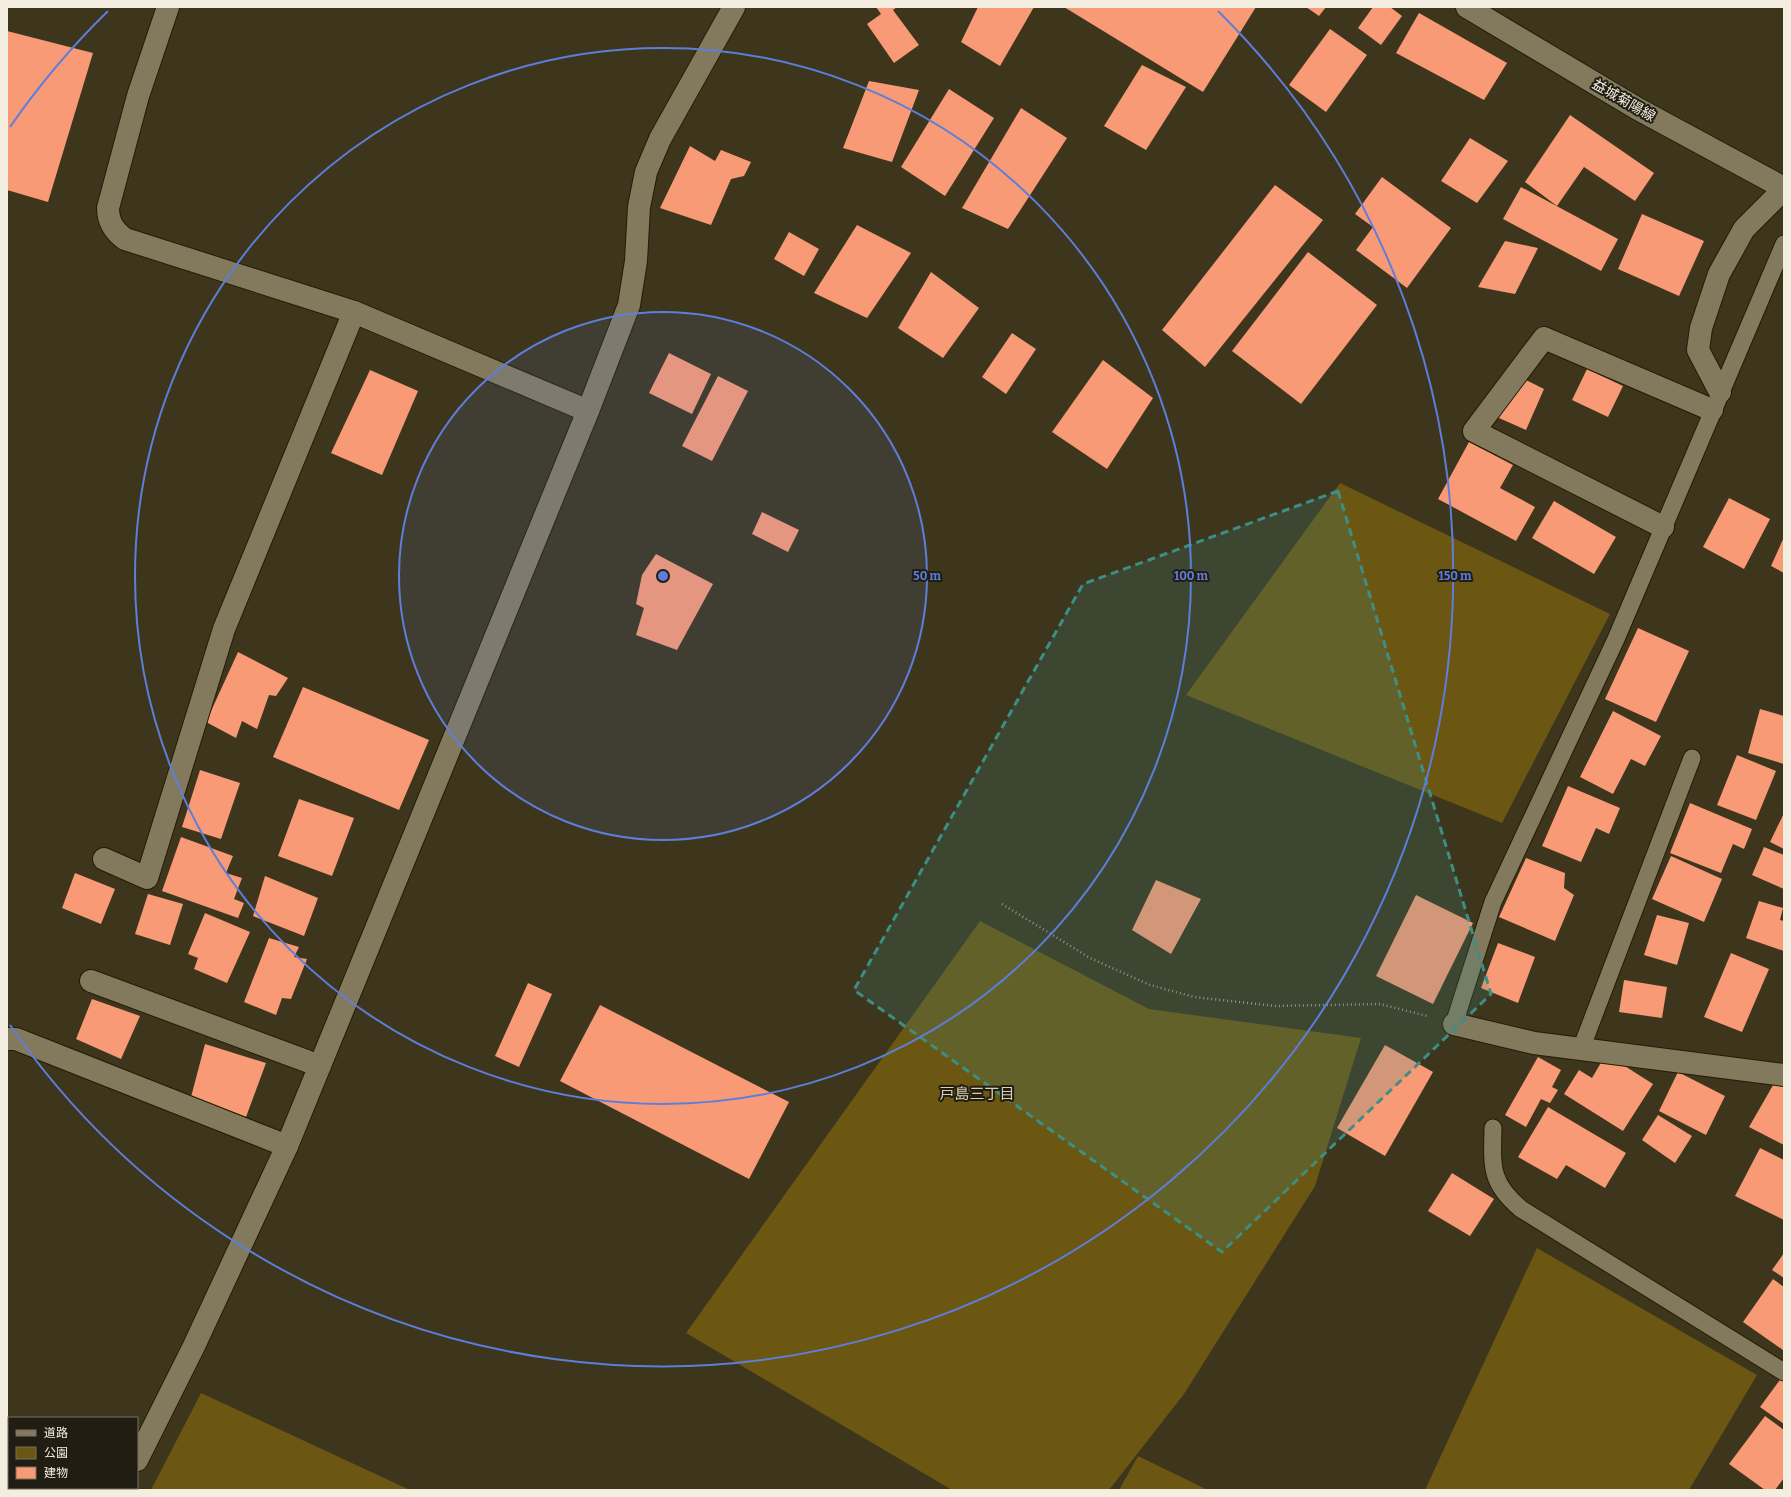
<svg xmlns="http://www.w3.org/2000/svg" width="1791" height="1497" viewBox="0 0 1791 1497" font-family="Bitter,'Noto Sans JP',serif">
	<style>
		.green { fill: #6b5712 }
		.building { fill: #f89a75 }
		.lines { fill: none; stroke-linecap: round; stroke-linejoin: round }
		.lane-casing { stroke: #241c04; stroke-width: 19 }
		.street-casing { stroke: #241c04; stroke-width: 24 }
		.secondary-casing { stroke: #241c04; stroke-width: 24 }
		.path { stroke: #a19a87; stroke-width: 2.5; stroke-dasharray: 1 3; stroke-linecap: butt }
		.lane { stroke: #837a5e; stroke-width: 17 }
		.street { stroke: #837a5e; stroke-width: 22 }
		.secondary { stroke: #837a5e; stroke-width: 22 }
		.marked { fill: #3d8e85; fill-opacity: 0.2; stroke: #3d8e85; stroke-width: 3; stroke-dasharray: 8 5; stroke-linejoin: round }
		.ring { fill: none; stroke: #5d7eda; stroke-width: 2 }
		.labels { text-anchor: middle; stroke-width: 4; stroke-linejoin: round; paint-order: stroke }
		.street-label { font-size: 14px; fill: #f3eedf; stroke: #211d12 }
		.neighbourhood-label { font-size: 15px; fill: #d9cfb1; stroke: #211d12 }
		.centre { fill: #5d7eda; stroke: #211d12; stroke-width: 2 }
		.ring-label { font-size: 12px; text-anchor: middle; font-weight: bold; fill: #5d7eda; stroke: #211d12; stroke-width: 4; stroke-linejoin: round; paint-order: stroke }
	</style>
	<rect width="100%" height="100%" fill="#3d351c"/>
	<g class="green">
		<polygon points="1340,483 1610,614 1502,823 1186,695"/>
		<polygon points="980,921 1149,1009 1361,1038 1315,1186 1184,1394 1109,1490 952,1490 686,1333"/>
		<polygon points="1537,1248 1757,1375 1689,1490 1425,1490"/>
		<polygon points="201,1393 410,1490 151,1490"/>
		<polygon points="1138,1456 1208,1490 1119,1490"/>
	</g>
	<g class="building">
		<polygon points="876,7 897,7 893,10 919,45 894,63 867,24 881,14"/>
		<polygon points="978,7 1034,7 1000,66 961,42"/>
		<polygon points="1064,7 1256,7 1203,92"/>
		<polygon points="1306,7 1326,7 1319,16"/>
		<polygon points="1373,7 1390,7 1402,16 1381,45 1358,28"/>
		<polygon points="1419,13 1507,63 1484,100 1396,53"/>
		<polygon points="1330,29 1367,55 1326,112 1289,85"/>
		<polygon points="7,31 93,53 48,202 7,190"/>
		<polygon points="1142,65 1186,87 1146,150 1104,126"/>
		<polygon points="869,81 919,90 892,162 843,148"/>
		<polygon points="949,89 994,118 945,196 901,167"/>
		<polygon points="1021,108 1067,138 1008,229 962,208"/>
		<polygon points="1570,115 1654,173 1635,201 1584,167 1557,206 1525,182"/>
		<polygon points="1470,138 1508,161 1477,203 1441,181"/>
		<polygon points="690,146 715,161 721,150 751,162 744,176 731,179 711,225 660,208"/>
		<polygon points="1382,177 1451,228 1407,288 1356,250 1373,227 1355,214"/>
		<polygon points="1275,185 1323,220 1205,367 1162,330"/>
		<polygon points="1521,187 1618,239 1601,271 1503,219"/>
		<polygon points="1642,214 1704,241 1679,296 1618,269"/>
		<polygon points="857,225 911,253 867,318 814,293"/>
		<polygon points="789,232 819,249 804,276 774,259"/>
		<polygon points="1505,241 1538,248 1515,294 1478,287"/>
		<polygon points="1308,252 1377,305 1301,404 1232,351"/>
		<polygon points="931,272 979,308 943,358 898,328"/>
		<polygon points="1012,333 1036,349 1006,394 982,377"/>
		<polygon points="669,353 711,374 692,414 649,393"/>
		<polygon points="1103,360 1153,398 1107,469 1052,432"/>
		<polygon points="1587,369 1623,386 1608,417 1572,400"/>
		<polygon points="370,370 418,391 382,475 331,453"/>
		<polygon points="1510,372 1544,389 1526,430 1490,414"/>
		<polygon points="718,376 748,391 712,461 682,446"/>
		<polygon points="1469,442 1513,465 1500,488 1535,507 1516,541 1438,499"/>
		<polygon points="1729,498 1770,519 1744,569 1703,547"/>
		<polygon points="1554,501 1616,537 1594,574 1532,538"/>
		<polygon points="762,512 799,530 788,552 752,534"/>
		<polygon points="1784,537 1784,573 1771,566"/>
		<polygon points="656,554 713,584 677,650 636,635 644,608 636,604 642,575"/>
		<polygon points="1638,628 1689,651 1656,722 1605,699"/>
		<polygon points="238,652 288,678 276,696 269,695 257,729 242,721 236,738 206,722"/>
		<polygon points="303,687 429,740 399,810 273,757"/>
		<polygon points="1760,709 1784,716 1784,764 1748,753"/>
		<polygon points="1613,711 1661,736 1645,766 1631,759 1613,794 1580,777"/>
		<polygon points="1737,755 1776,771 1756,820 1717,805"/>
		<polygon points="200,770 240,783 221,839 182,827"/>
		<polygon points="1568,786 1620,808 1609,834 1596,828 1581,862 1542,846"/>
		<polygon points="299,799 354,818 332,876 278,856"/>
		<polygon points="1690,803 1752,829 1744,849 1733,844 1721,873 1670,853"/>
		<polygon points="1784,813 1784,849 1770,842"/>
		<polygon points="181,837 233,856 226,873 242,878 234,899 244,903 238,918 162,891"/>
		<polygon points="1764,847 1784,855 1784,889 1752,875"/>
		<polygon points="1671,856 1722,879 1704,922 1652,899"/>
		<polygon points="1526,858 1565,873 1564,888 1574,895 1555,941 1499,917"/>
		<polygon points="75,873 115,889 101,924 62,908"/>
		<polygon points="265,876 318,898 304,936 253,916"/>
		<polygon points="1156,880 1201,899 1171,954 1132,930"/>
		<polygon points="148,894 183,904 170,945 135,934"/>
		<polygon points="1416,895 1473,923 1433,1004 1376,976"/>
		<polygon points="1759,901 1783,908 1780,920 1784,921 1784,951 1746,938"/>
		<polygon points="205,913 250,932 227,983 194,969 198,958 188,954"/>
		<polygon points="1657,915 1689,923 1677,965 1644,955"/>
		<polygon points="269,938 299,947 294,957 307,959 291,999 282,998 276,1015 244,1002"/>
		<polygon points="1498,943 1535,957 1518,1003 1481,988"/>
		<polygon points="1731,953 1769,969 1742,1032 1704,1017"/>
		<polygon points="1624,980 1667,987 1662,1018 1619,1012"/>
		<polygon points="528,983 552,994 519,1067 495,1056"/>
		<polygon points="92,999 140,1016 121,1059 76,1039"/>
		<polygon points="600,1005 789,1102 749,1179 560,1081"/>
		<polygon points="205,1044 266,1063 246,1117 191,1097"/>
		<polygon points="1385,1045 1433,1072 1385,1156 1337,1128"/>
		<polygon points="1606,1054 1653,1084 1623,1131 1564,1094 1579,1070 1592,1078"/>
		<polygon points="1538,1057 1561,1070 1552,1087 1558,1090 1550,1103 1541,1099 1526,1127 1505,1115"/>
		<polygon points="1678,1072 1725,1096 1706,1135 1659,1111"/>
		<polygon points="1776,1080 1784,1084 1784,1145 1749,1127"/>
		<polygon points="1548,1107 1626,1153 1605,1188 1566,1165 1557,1179 1518,1157"/>
		<polygon points="1658,1115 1692,1136 1675,1163 1642,1140"/>
		<polygon points="1760,1148 1784,1160 1784,1220 1735,1196"/>
		<polygon points="1452,1173 1494,1199 1470,1236 1428,1211"/>
		<polygon points="1784,1253 1784,1278 1772,1270"/>
		<polygon points="1773,1279 1784,1287 1783,1350 1743,1322"/>
		<polygon points="1782,1377 1784,1379 1784,1424 1760,1407"/>
		<polygon points="1765,1416 1784,1430 1784,1478 1775,1490 1765,1490 1729,1464"/>
	</g>
	<g class="lines">
		<g class="lane-casing">
			<g id="lane">
				<polyline points="1454,1024 1493,902 1616,639 1784,244"/>
				<polyline points="1581,1049 1692,758"/>
				<path d="M1493,1128C1492,1167 1490,1183 1521,1209L1784,1372"/>
			</g>
		</g>
		<g class="street-casing">
			<g id="street">
				<path d="M168,7L138,96L108,208C108,222 114,231 125,239L354,312L588,411"/>
				<polyline points="1720,392 1698,350 1701,328 1719,274 1744,229 1784,189"/>
				<polyline points="1663,527 1474,431 1544,338 1712,410"/>
				<polyline points="104,859 147,878 224,629 354,312"/>
				<polyline points="91,981 320,1066"/>
				<polyline points="1454,1024 1534,1043 1784,1075"/>
				<polyline points="7,1039 16,1039 287,1146"/>
				<polyline points="137,1460 194,1346 287,1146 588,411 629,305 636,261 639,207 646,172 660,139 734,7"/>
				<polyline points="121,1490 122,1488"/>
			</g>
		</g>
		<g class="secondary-casing">
			<polyline id="secondary" points="1467,7 1638,109 1784,188"/>
		</g>
		<polyline class="path" points="1002,904 1090,958 1150,985 1194,997 1275,1006 1380,1004 1427,1016"/>
		<use href="#lane" class="lane"/>
		<use href="#street" class="street"/>
		<use href="#secondary" class="secondary"/>
	</g>
	<path class="marked" d="M1338,491L1491,994L1222,1252L854,990L1083,584Z"/>
	<circle cx="663" cy="576" r="264" fill="#5d7eda" fill-opacity=".12"/>
	<g class="ring">
		<circle cx="663" cy="576" r="264"/>
		<circle cx="663" cy="576" r="528"/>
		<path d="M10 127A792 792 0 0 1 108 11M1218 11A792 792 0 1 1 10 1025"/>
	</g>
	<g class="labels">
		<g class="street-label">
			<text transform="translate(1624 100) rotate(30)" y="5">益城菊陽線</text>
		</g>
		<g class="neighbourhood-label">
			<text x="977" y="1099">戸島三丁目</text>
		</g>
	</g>
	<circle cx="663" cy="576" r="6" class="centre"/>
	<g class="ring-label">
		<text x="927" y="580">50 m</text>
		<text x="1191" y="580">100 m</text>
		<text x="1455" y="580">150 m</text>
	</g>
	<rect width="1791" height="1497" fill="none" stroke="#f3eedf" stroke-width="16"/>
	<rect x="8" y="1417" width="130" height="72" fill="#211d12" stroke="#757164"/>
	<rect x="16" y="1430" width="20" height="6" fill="#837a5e" stroke="#757164"/>
	<text x="44" y="1437" font-size="12" fill="#f3eedf">道路</text>
	<rect x="16" y="1447" width="20" height="12" fill="#6b5712" stroke="#757164"/>
	<text x="44" y="1457" font-size="12" fill="#f3eedf">公園</text>
	<rect x="16" y="1467" width="20" height="12" fill="#f89a75" stroke="#757164"/>
	<text x="44" y="1477" font-size="12" fill="#f3eedf">建物</text>
</svg>
